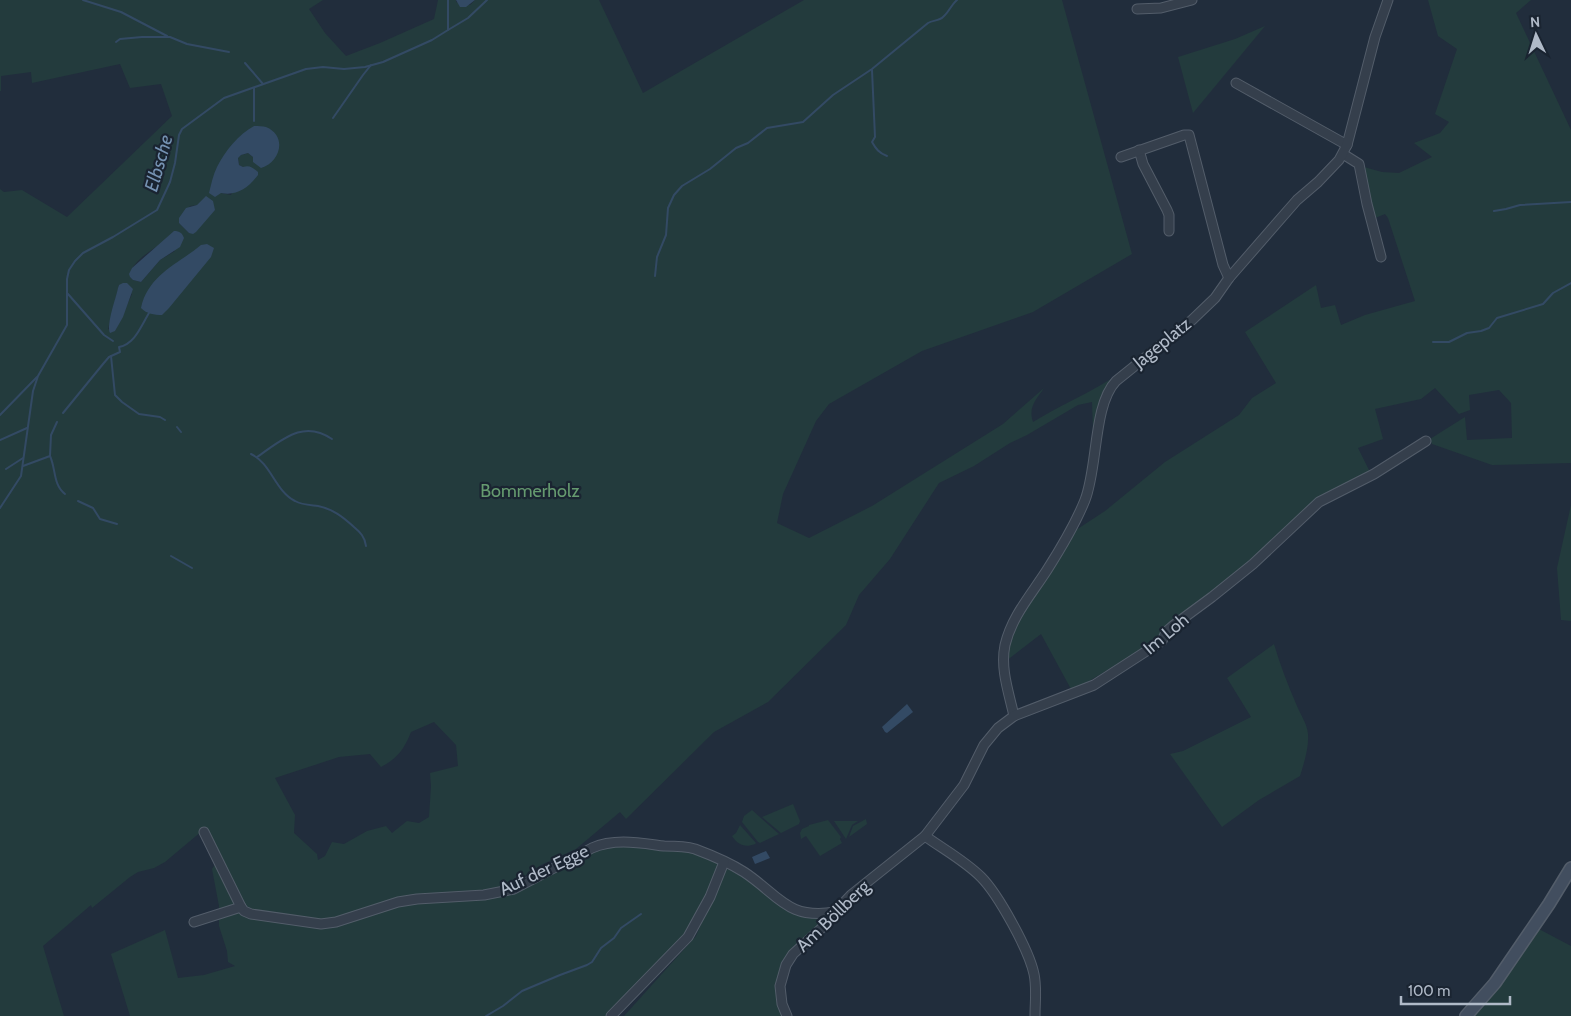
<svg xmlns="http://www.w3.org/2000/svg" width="1571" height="1016" viewBox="0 0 1571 1016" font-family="Cabin,sans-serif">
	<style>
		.green { fill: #233b3d; fill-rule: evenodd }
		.water { fill: #334a64 }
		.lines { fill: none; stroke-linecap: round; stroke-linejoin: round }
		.stream { stroke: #334a64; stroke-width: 2 }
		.street-casing { stroke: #535d6a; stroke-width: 11 }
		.secondary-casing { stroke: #535d6a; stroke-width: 14 }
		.street { stroke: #353f4c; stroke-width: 9 }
		.secondary { stroke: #424e5f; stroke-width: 11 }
		.labels { text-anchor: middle; stroke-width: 4.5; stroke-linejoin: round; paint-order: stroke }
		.street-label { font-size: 18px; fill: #b0bac8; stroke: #1a2431 }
		.park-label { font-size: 18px; fill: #659a6f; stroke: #1a2431 }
		.water-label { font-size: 19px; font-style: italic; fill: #7592b2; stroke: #1a2431 }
	</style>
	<rect width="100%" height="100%" fill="#212d3c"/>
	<g class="green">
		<path d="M0,0H323L309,9L325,33L346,56L380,43L434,19L438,0H456V2L470,5L475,0H599L643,93L804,0H1062L1132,254L1033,312L922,351L829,404L816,421L783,494L777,523L809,538L872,506L1003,424L1044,388C1036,400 1028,407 1033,422C1059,406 1085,395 1111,379L1104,398L1090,465L1093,430L1092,402L1078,405L1027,435L1010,443L974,466L939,483L890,559L859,595L846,625L768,702L714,732L626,819L620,812L576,849L541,865L514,883L499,888L480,891L481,900L509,893L595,851L625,844L694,851L722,863L690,928L676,949L606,1016H130L111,954L165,930L178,978L204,975L235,966L228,962L227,951L219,926V906L212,869L216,863L202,831L165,862L154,868L138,872L130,877L92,908L91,905L43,946L64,1016H0V189L4,192L22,190L67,217L172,116L161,84L130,88L120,64L32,83L31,72L1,76V91H0ZM254,126L253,157L248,153L241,155L238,158L239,165L243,167L231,195L221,193ZM197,205L215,210L189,233L179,223L190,206ZM157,246L175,251L160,260L141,282L133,280L130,277C129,264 148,253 157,246ZM119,285L132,294L115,331L108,329ZM434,722L456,745L458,766L430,773L431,786L429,817L419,823L407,821L392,833L386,826L367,831L344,844L332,842L325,856L318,860L317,854L294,833L295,815L275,778L339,757L370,754L381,767C397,759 405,748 411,732Z"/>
		<polygon points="1428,0 1531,0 1516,13 1571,130 1571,463 1492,465 1432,444 1430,439 1465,417 1467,440 1512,438 1511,403 1499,390 1469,395 1470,410 1459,414 1435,388 1421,399 1375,409 1383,439 1358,448 1371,474 1342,487 1157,641 1072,691 1041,634 1006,661 1013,628 1073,532 1105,511 1165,462 1239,415 1252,398 1276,383 1245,332 1316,285 1321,308 1335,305 1341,325 1365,315 1415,301 1388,218 1385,214 1375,218 1364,167 1382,172 1399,173 1432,157 1414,143 1440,133 1449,122 1435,114 1457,49 1438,36"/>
		<polygon points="1265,26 1193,113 1178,57 1235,39"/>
		<polygon points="1571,505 1571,621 1561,620 1557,568"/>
		<path d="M1274,644C1280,665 1288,685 1297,706C1301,716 1307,723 1308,734C1309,748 1304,763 1300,776L1259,800L1222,827L1170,754L1183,751L1251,717L1227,678Z"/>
		<polygon points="793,804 800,821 799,824 781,833 762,817"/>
		<polygon points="752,810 779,834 760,843 758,842 742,822 744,816"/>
		<polygon points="866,819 867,824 849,837 853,826"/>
		<polygon points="828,820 841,837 840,839 842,843 820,856 806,836 801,839 800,833 802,829 809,826 809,825"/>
		<polygon points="834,821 858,821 852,825 846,839"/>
		<path d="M740,825L756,843L755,844C745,848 738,845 732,836L736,833Z"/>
		<path d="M728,869C737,870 745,876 751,882C775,901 791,919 823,918L822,924L783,966L785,1016H624L696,936L724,871Z"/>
		<polygon points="1537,928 1571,946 1571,1016 1470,1016"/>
	</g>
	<g class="water">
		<polygon points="456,0 475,0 466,7 460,7"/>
		<path d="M254,126C258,126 263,126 266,127C288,136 280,163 261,168L253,162V157L248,153L241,155L238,158L239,165L243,167C250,165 253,168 258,172V175C248,188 237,196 221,193L215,197L209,193C211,185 213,175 217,167C225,151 239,134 254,126Z"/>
		<polygon points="206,196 213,201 215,210 196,232 193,234 189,233 179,223 179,218 186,208 197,205"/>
		<path d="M174,231C180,231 182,233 184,238L180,247L160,260L141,282L133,280L130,277L129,274L132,268Z"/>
		<path d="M207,244L214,248L211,257L169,308L162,315C154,315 147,314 141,308C148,275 178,264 201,245Z"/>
		<path d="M123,283H127L133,289L123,317L115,331L110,333C106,325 116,298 118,288L119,285Z"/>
		<polygon points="907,704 913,712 887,733 885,732 882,727"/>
		<polygon points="766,851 770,858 755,864 752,857"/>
	</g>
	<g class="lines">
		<g class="stream">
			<polyline points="83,0 121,12 167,36"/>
			<polyline points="448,30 468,18 487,0"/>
			<polyline points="116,42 120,39 142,37 170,37 187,44 229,52"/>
			<polyline points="245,63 263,84"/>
			<path d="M872,70L875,137L872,142C876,149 879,153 887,156"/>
			<polyline points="333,118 363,75 371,65"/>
			<polyline points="254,121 254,88"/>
			<polyline points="1494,211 1506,209 1520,205 1571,202"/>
			<path d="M655,276L657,257L666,235L668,208L674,195L682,186L710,169L736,148L748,143L767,128L803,122L833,95L872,69L928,23C933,20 939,21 943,17C949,12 951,5 957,0"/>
			<polyline points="68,294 104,335 113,341"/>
			<polyline points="1433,342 1449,342 1467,333 1481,331 1489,328 1497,318 1543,304 1553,293 1571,283"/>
			<polyline points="111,356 115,395 122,402 139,414 160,417 165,420"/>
			<path d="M63,413L103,364L109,357L120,352L119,347C135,344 141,326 149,313"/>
			<polyline points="0,415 37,377"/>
			<polyline points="177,427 181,432"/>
			<polyline points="0,440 27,428"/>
			<path d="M251,454C271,463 275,491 295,501C302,505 310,505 318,506C333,509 343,517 354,527C360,532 365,537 366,546"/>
			<path d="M50,456C56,469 53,485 65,494"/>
			<path d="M257,457C282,440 303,419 332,439"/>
			<polyline points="23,466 50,456 51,435 57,422"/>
			<polyline points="6,469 23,458"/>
			<polyline points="78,501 93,508 100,519 117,524"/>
			<polyline points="0,508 21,476 33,391 38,376 67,325 67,279 69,270 75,261 83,253 113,237 157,210 170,182 175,163 179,135 182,129 224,98 306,69 323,67 344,69 365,67 383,62 432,40 448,30 448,0"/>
			<polyline points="171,556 192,568"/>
			<polyline points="486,1016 503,1006 522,991 560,975 587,965 592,962 601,948 614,938 621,928 641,914"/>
		</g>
		<g class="street-casing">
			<g id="street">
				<polyline points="1137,9 1161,8 1192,0"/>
				<polyline points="1236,83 1347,145"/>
				<polyline points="1139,150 1143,164 1167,210 1169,215 1169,231"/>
				<polyline points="1343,154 1359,164 1367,204 1381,257"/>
				<polyline points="1121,157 1184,135 1189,135 1223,265 1229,278"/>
				<path d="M1014,716C1009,693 1000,669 1005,645C1012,616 1031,595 1047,570C1061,548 1075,525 1085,500C1098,467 1093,405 1116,381L1192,320L1215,298L1229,278L1297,200L1318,182L1339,160L1347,145L1375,37L1388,0"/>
				<path d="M204,832L241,907L244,911L251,914L321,924L336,922L398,902L417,899L484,895L514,889L592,848C615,838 640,843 664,846C674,846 685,846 695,849C711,855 730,863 744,872C779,895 787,920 835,912"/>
				<path d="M925,836C943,849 965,861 981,877C998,894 1029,950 1034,974C1037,988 1035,1002 1035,1016"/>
				<polyline points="194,922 241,907"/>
				<polyline points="611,1016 688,937 710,897 724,862"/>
				<polyline points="787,1016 782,1004 780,986 786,965 793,954 825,925 835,912 851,895 925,836 964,785 984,745 998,728 1014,716 1094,685 1162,641 1166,632 1174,625 1212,597 1253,564 1319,502 1374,474 1426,441"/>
			</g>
		</g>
		<g class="secondary-casing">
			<polyline id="secondary" points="1466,1016 1495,983 1549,904 1571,868"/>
		</g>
		<use href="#street" class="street"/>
		<use href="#secondary" class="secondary"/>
	</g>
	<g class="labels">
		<g class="street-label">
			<text transform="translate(1162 343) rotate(-39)" y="6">Jageplatz</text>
			<text transform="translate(1166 634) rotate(-40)" y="6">Im Loh</text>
			<text transform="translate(544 870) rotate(-25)" y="6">Auf der Egge</text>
			<text transform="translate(833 916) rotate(-44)" y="6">Am Böllberg</text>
		</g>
		<g class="park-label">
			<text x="530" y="497">Bommerholz</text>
		</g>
		<g class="water-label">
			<text transform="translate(158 163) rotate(-74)" y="7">Elbsche</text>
		</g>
	</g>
	<g transform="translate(1536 35) rotate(356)" stroke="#1a2431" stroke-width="4" paint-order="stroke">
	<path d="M0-4L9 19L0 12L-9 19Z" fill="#b0bac8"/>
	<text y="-8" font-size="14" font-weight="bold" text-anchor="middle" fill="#b0bac8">N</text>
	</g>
	<path d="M1401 996v8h109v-8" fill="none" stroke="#b0bac8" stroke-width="2.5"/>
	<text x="1408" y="996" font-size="15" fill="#b0bac8" stroke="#1a2431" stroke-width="4" paint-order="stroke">100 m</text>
</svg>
